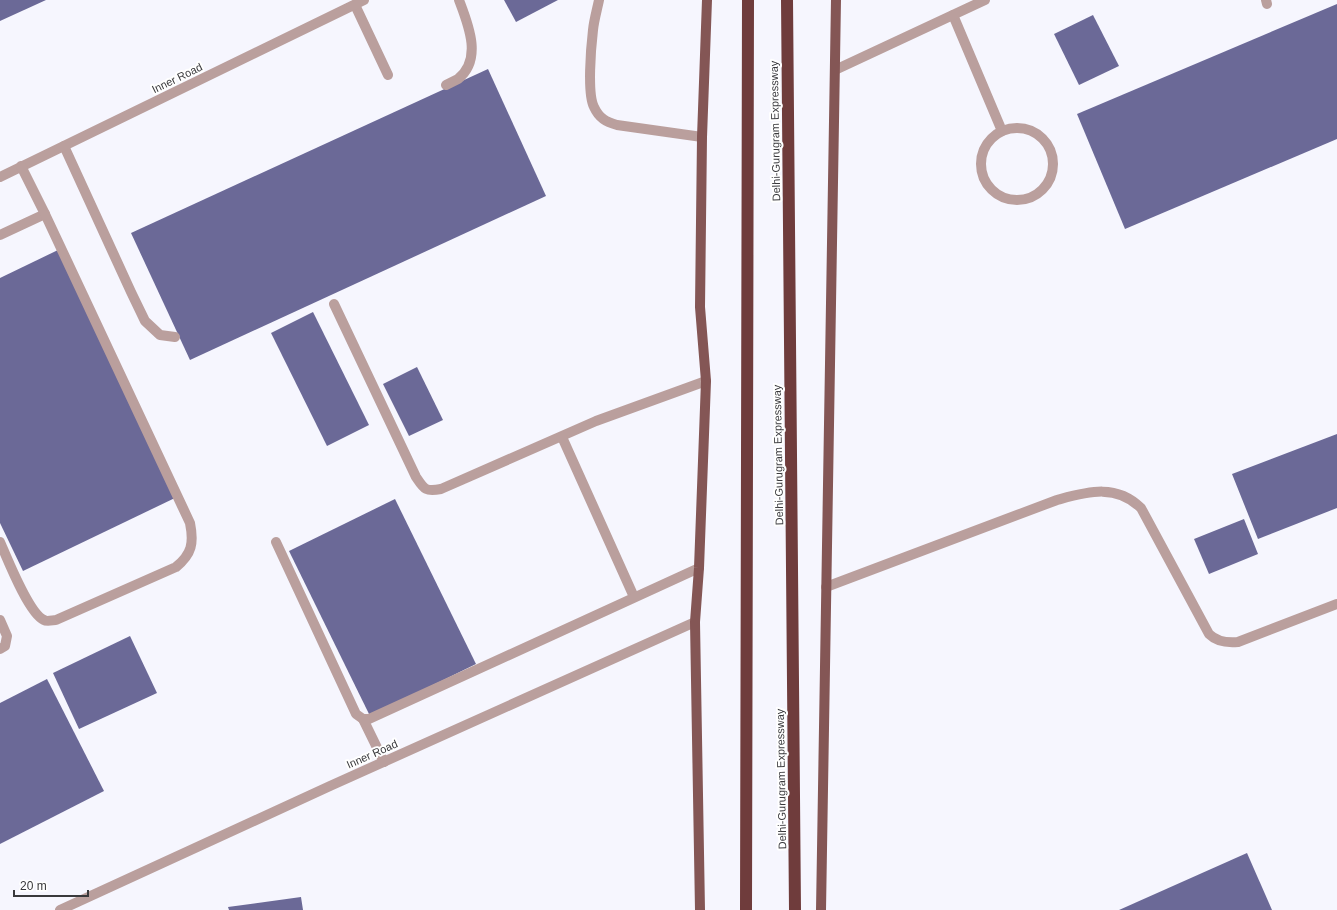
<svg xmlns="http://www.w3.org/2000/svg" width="1337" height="910" viewBox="0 0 1337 910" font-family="Helvetica,sans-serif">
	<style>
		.building { fill: #6b6997 }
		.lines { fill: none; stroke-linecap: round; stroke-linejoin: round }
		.minor { stroke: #ba9f9d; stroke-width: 10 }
		.major { stroke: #845655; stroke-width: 10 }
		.highway { stroke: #6f3c3c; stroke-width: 12 }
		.labels { text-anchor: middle; stroke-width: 4; stroke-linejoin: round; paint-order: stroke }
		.street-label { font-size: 11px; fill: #39393c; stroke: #fff }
	</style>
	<rect width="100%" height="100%" fill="#f6f6fe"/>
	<g class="building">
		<polygon points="0,0 46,0 0,21"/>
		<polygon points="504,0 558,0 516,22"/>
		<polygon points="1337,4 1337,139 1125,229 1077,114"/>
		<polygon points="1093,15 1119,66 1079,85 1054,34"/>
		<polygon points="488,69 546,196 190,360 131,233"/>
		<polygon points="58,250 177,497 23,571 0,523 0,278"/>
		<polygon points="313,312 369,425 327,446 271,333"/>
		<polygon points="417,367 443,420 409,436 383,384"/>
		<polygon points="1337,434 1337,508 1258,539 1232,474"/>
		<polygon points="395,499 476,664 370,716 289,551"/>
		<polygon points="1244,519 1258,554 1209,574 1194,539"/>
		<polygon points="130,636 157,693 79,729 53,673"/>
		<polygon points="47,679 104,791 0,844 0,703"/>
		<polygon points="1247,853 1272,910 1119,910"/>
		<polygon points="301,897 303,910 229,910 228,907"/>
	</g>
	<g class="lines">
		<g class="minor">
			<path d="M599,0C597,10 594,20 593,30C591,47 587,94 594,107C599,118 606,122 617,125L702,137"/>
			<polyline points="1266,0 1267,4"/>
			<polyline points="355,5 388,75"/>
			<polyline points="953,15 1002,131"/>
			<polyline points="835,70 985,0"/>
			<path d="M446,85C450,83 454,81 458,79C483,59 468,24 459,0"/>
			<circle cx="1017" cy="164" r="36"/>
			<polyline points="64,146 131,292 145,321 160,335 175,337"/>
			<polyline points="0,177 364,0"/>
			<polyline points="0,235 45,214"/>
			<path d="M334,304L416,477C424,489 425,492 441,489L596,421L706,381"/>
			<polyline points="562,437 634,597"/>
			<path d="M0,542C7,558 29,614 44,620C47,622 53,620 56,620L176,567C192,554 194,543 190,523L45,214L21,166"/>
			<polyline points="276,542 356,714 363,719 369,719 699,568"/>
			<path d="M826,587L1057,500C1087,492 1116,483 1141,508L1209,634C1217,642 1227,643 1238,642L1337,604"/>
			<polyline points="0,620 7,636 5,646 0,649"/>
			<polyline points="363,719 384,762"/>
			<polyline points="60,910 330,786 695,622"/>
		</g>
		<g class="major">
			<polyline points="700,910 695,622 699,568 706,381 700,307 702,137 707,0"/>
			<polyline points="821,910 836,0"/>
		</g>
		<g class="highway">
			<polyline points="787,0 795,910"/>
			<polyline points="746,910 748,0"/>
		</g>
	</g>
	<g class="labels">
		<g class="street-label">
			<text transform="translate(177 78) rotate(-26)" y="4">Inner Road</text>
			<text transform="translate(775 131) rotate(-91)" y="4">Delhi-Gurugram Expressway</text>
			<text transform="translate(778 455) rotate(-91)" y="4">Delhi-Gurugram Expressway</text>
			<text transform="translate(372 754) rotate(-24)" y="4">Inner Road</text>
			<text transform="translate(781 779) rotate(-91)" y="4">Delhi-Gurugram Expressway</text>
		</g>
	</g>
	<path d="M14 890v6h74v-6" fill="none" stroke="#39393c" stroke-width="2"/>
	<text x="20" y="890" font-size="12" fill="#39393c" stroke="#ffffff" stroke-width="3" paint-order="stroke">20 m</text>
</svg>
